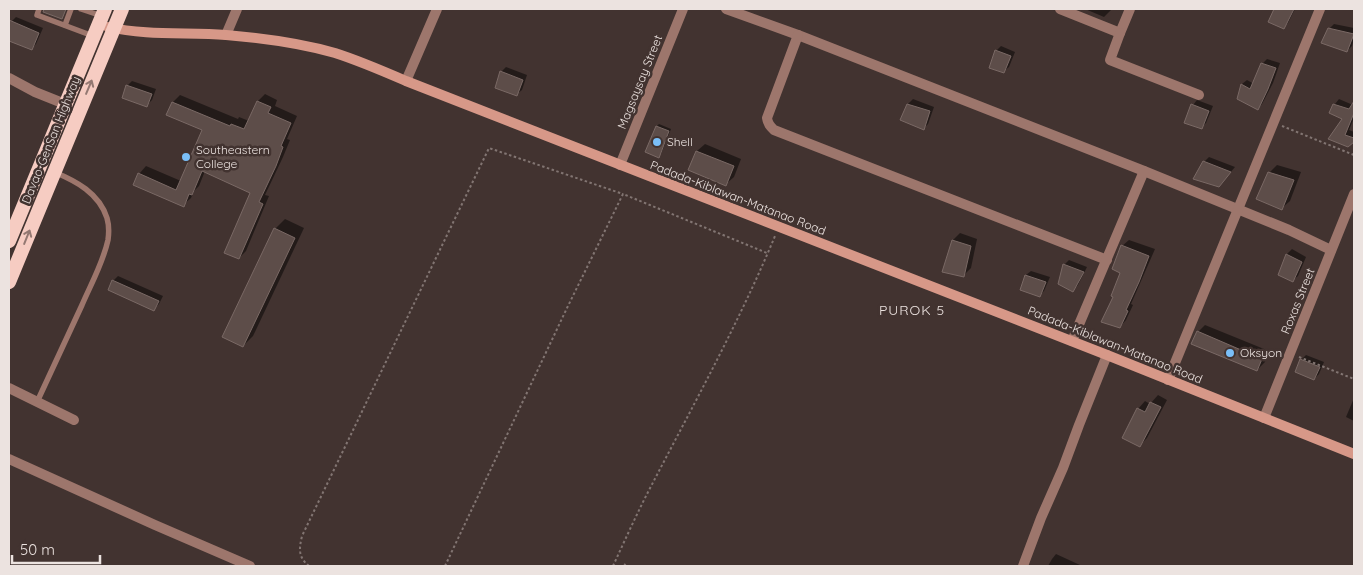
<svg xmlns="http://www.w3.org/2000/svg" width="1363" height="575" viewBox="0 0 1363 575" font-family="Quicksand,sans-serif">
	<style>
		.shadow { fill: #0007 }
		.building { fill: #5d4d49; stroke: #7a6965 }
		.lines { fill: none; stroke-linecap: round; stroke-linejoin: round }
		.path { stroke: #827572; stroke-width: 2; stroke-dasharray: 2.5 2.5; stroke-linecap: butt }
		.service { stroke: #9d766c; stroke-width: 5.5 }
		.minor { stroke: #9d766c; stroke-width: 10 }
		.tertiary { stroke: #9d766c; stroke-width: 10 }
		.secondary { stroke: #d79888; stroke-width: 10 }
		.trunk { stroke: #f6ccc2; stroke-width: 14 }
		.oneway { stroke: #937872 }
		.poi-dot { fill: #7abff8; stroke: #423330; stroke-width: 2 }
		.labels { text-anchor: middle; stroke-width: 5; stroke-linejoin: round; paint-order: stroke }
		.street-label { font-size: 12px; fill: #ece3e0; stroke: #423330 }
		.poi-label { font-size: 12px; fill: #ece3e0; stroke: #423330; text-anchor: start }
		.neighbourhood-label { font-size: 14px; letter-spacing: 1px; fill: #ece3e0; stroke: #423330 }
	</style>
	<rect width="100%" height="100%" fill="#423330"/>
	<g class="shadow">
		<polygon points="1085,9 1112,9 1104,17"/>
		<polygon points="1275,9 1295,9 1288,23 1283,28 1270,21"/>
		<polygon points="16,17 43,28 36,44 31,49 9,39 9,27 11,22"/>
		<polygon points="1334,24 1354,28 1354,39 1352,46 1347,51 1329,29"/>
		<polygon points="1001,46 1015,52 1009,67 1004,71 996,51"/>
		<polygon points="1267,59 1280,63 1273,83 1262,104 1258,109 1238,98 1242,84 1247,80 1254,84 1262,64"/>
		<polygon points="506,67 527,75 522,90 517,94 501,72"/>
		<polygon points="132,81 156,89 152,100 147,105 127,86"/>
		<polygon points="265,94 277,100 275,106 297,116 287,139 290,140 283,157 265,195 269,196 246,251 239,258 251,192 205,171 199,186 194,191 191,198 183,205 139,174 146,166 181,181 203,129 173,102 180,95 238,119 239,117 249,121 258,101"/>
		<polygon points="913,99 934,107 928,124 923,129 901,120 908,104"/>
		<polygon points="1339,99 1353,105 1354,103 1354,118 1349,130 1354,132 1354,141 1348,145 1330,138 1344,119 1331,113 1335,104"/>
		<polygon points="1197,100 1213,106 1206,123 1201,128 1193,105"/>
		<polygon points="659,124 671,129 661,154 659,156 657,126"/>
		<polygon points="705,144 741,159 734,177 726,184 690,169 697,151"/>
		<polygon points="1209,157 1235,167 1223,181 1204,162"/>
		<polygon points="1277,165 1301,172 1290,201 1282,208 1269,173"/>
		<polygon points="285,219 304,228 253,336 243,346 275,229"/>
		<polygon points="960,233 977,239 971,268 963,276 944,271 953,240"/>
		<polygon points="1129,240 1155,249 1131,304 1133,305 1126,320 1120,327 1114,297 1121,272 1122,246"/>
		<polygon points="1292,249 1306,257 1298,276 1293,280 1280,275 1287,254"/>
		<polygon points="1069,260 1087,267 1078,285 1073,290 1064,265"/>
		<polygon points="1031,271 1050,277 1044,291 1039,296 1022,289 1026,275"/>
		<polygon points="118,276 163,296 159,304 154,309 113,281"/>
		<polygon points="1205,325 1269,351 1265,362 1257,370 1198,332"/>
		<polygon points="1306,355 1324,362 1319,374 1314,379 1301,360"/>
		<polygon points="1158,395 1167,400 1147,438 1140,445 1138,409 1145,401 1150,404"/>
		<polygon points="1354,398 1354,421 1346,417"/>
		<polygon points="1056,554 1080,565 1079,566 1048,566 1052,559"/>
	</g>
	<g class="building">
		<polygon points="44,9 66,9 62,19 43,12"/>
		<polygon points="1274,9 1294,9 1284,29 1268,22"/>
		<polygon points="9,20 39,33 32,50 9,41"/>
		<polygon points="1328,28 1354,34 1347,52 1321,43"/>
		<polygon points="995,50 1011,56 1004,73 989,68"/>
		<polygon points="1261,63 1276,68 1268,89 1258,110 1237,99 1241,84 1250,89"/>
		<polygon points="500,71 523,80 517,96 495,88"/>
		<polygon points="126,85 152,94 147,107 122,98"/>
		<polygon points="257,101 271,107 268,113 291,123 281,146 283,147 276,166 259,202 263,204 239,259 224,253 250,193 202,171 192,195 189,194 184,207 133,185 138,173 176,190 202,130 166,115 172,102 230,126 231,124 244,129"/>
		<polygon points="1354,101 1354,113 1345,135 1354,138 1354,142 1348,147 1328,139 1342,119 1329,113 1333,104 1349,109"/>
		<polygon points="907,104 930,111 924,130 900,120"/>
		<polygon points="1191,104 1209,111 1202,129 1184,123"/>
		<polygon points="656,126 669,131 659,158 645,152"/>
		<polygon points="696,151 734,166 726,186 688,170"/>
		<polygon points="1203,161 1231,172 1219,187 1193,179"/>
		<polygon points="1268,172 1294,180 1282,210 1256,199"/>
		<polygon points="274,228 295,238 243,347 222,337"/>
		<polygon points="952,240 971,246 964,277 942,272"/>
		<polygon points="1121,245 1149,256 1139,282 1126,310 1128,311 1120,328 1101,322 1113,297 1111,296 1120,273 1112,269"/>
		<polygon points="1286,254 1302,262 1293,282 1278,275"/>
		<polygon points="1063,264 1084,272 1073,292 1058,284"/>
		<polygon points="1025,275 1046,282 1040,297 1020,290"/>
		<polygon points="112,280 159,301 154,311 108,290"/>
		<polygon points="1197,331 1262,359 1257,371 1191,344"/>
		<polygon points="1300,359 1320,367 1314,380 1295,372"/>
		<polygon points="1150,402 1161,407 1140,447 1122,438 1137,408 1145,412"/>
	</g>
	<g class="lines">
		<g class="path">
			<polyline points="1282,126 1354,155"/>
			<polyline points="1299,357 1354,379"/>
			<path d="M309,566C298,557 299,549 302,536L489,148L623,194"/>
			<polyline points="445,566 567,308 623,194 767,253"/>
			<path d="M613,566C624,542 635,518 647,494C691,409 738,325 775,236"/>
			<polyline points="624,566 626,563"/>
		</g>
		<g class="service">
			<polyline points="39,9 37,15 93,36"/>
			<polyline points="81,9 102,16"/>
			<polyline points="65,25 71,9"/>
			<path d="M37,402C52,370 67,337 82,305C91,284 103,263 108,240C109,233 109,225 107,218C99,193 76,181 54,172"/>
		</g>
		<g class="minor">
			<polyline points="726,9 798,35 1144,171 1289,230 1331,250"/>
			<polyline points="1060,9 1120,33 1130,9"/>
			<polyline points="1120,33 1110,60 1199,95"/>
			<polyline points="226,35 237,9"/>
			<path d="M798,35L767,118C768,124 770,126 774,130L1107,260"/>
			<polyline points="406,81 437,9"/>
			<polyline points="620,165 683,9"/>
			<polyline points="1072,341 1144,171"/>
			<polyline points="1168,380 1320,9"/>
			<polyline points="9,388 74,420"/>
			<polyline points="9,459 155,525 250,566"/>
			<polyline points="1023,566 1041,518 1063,468 1079,425 1107,355"/>
		</g>
		<g class="tertiary">
			<polyline points="9,78 35,92 65,104"/>
			<polyline points="1264,418 1354,194"/>
		</g>
		<path class="secondary" d="M108,27C147,36 187,32 226,35C262,38 300,43 335,53C360,61 383,71 406,81L1107,355L1354,454"/>
		<g class="trunk">
			<polyline points="9,241 105,9"/>
			<polyline points="9,282 122,9"/>
		</g>
	</g>
	<defs><path id="oneway-shaft" d="M-6 0H5M1.5-3L5.5 0L1.5 3" fill="none" stroke-width="1.6" stroke-linecap="round" stroke-linejoin="round" transform="scale(1.25)"/></defs>
	<g class="oneway">
		<use href="#oneway-shaft" transform="translate(89 87) rotate(-67)"/>
		<use href="#oneway-shaft" transform="translate(27 237) rotate(-68)"/>
	</g>
	<g class="poi-dot">
		<circle cx="657" cy="142" r="5"/>
		<circle cx="186" cy="157" r="5"/>
		<circle cx="1230" cy="353" r="5"/>
	</g>
	<g class="labels">
		<g class="street-label">
			<text transform="translate(640 82) rotate(-68)" y="4">Magsaysay Street</text>
			<text transform="translate(51 140) rotate(-68)" y="4">Davao-GenSan Highway</text>
			<text transform="translate(738 198) rotate(21)" y="4">Padada-Kiblawan-Matanao Road</text>
			<text transform="translate(1298 301) rotate(-68)" y="4">Roxas Street</text>
			<text transform="translate(1115 345) rotate(22)" y="4">Padada-Kiblawan-Matanao Road</text>
		</g>
		<g class="poi-label">
			<text x="667" y="146">Shell</text>
			<text x="196" y="154">Southeastern<tspan x="196" dy="14">College</tspan></text>
			<text x="1240" y="357">Oksyon</text>
		</g>
		<g class="neighbourhood-label">
			<text x="912" y="315">PUROK 5</text>
		</g>
	</g>
	<rect width="1363" height="575" fill="none" stroke="#ece3e0" stroke-width="20"/>
	<path d="M12 555v8h88v-8" fill="none" stroke="#ece3e0" stroke-width="2.5"/>
	<text x="20" y="555" font-size="15" fill="#ece3e0" stroke="#423330" stroke-width="4" paint-order="stroke">50 m</text>
</svg>
